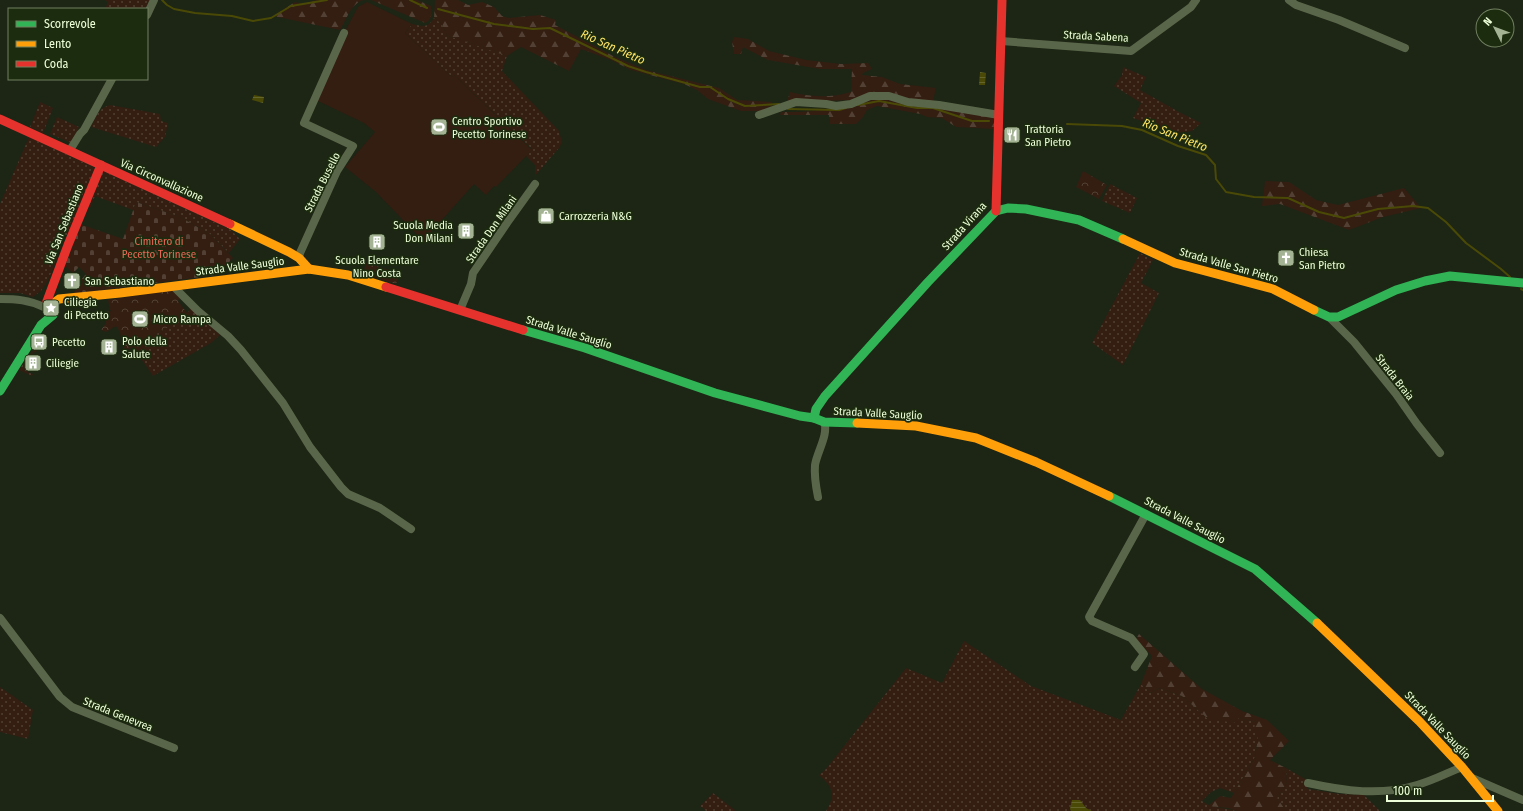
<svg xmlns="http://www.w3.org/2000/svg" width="1523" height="811" viewBox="0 0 1523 811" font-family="'Fira Sans Condensed',sans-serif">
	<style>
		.grass { fill: url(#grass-dots) }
		.forest { fill: url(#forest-firs) }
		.cemetery { fill: url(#cemetery-stones) }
		.park { fill: url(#park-crowns) }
		.pitch { fill: #331e11 }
		.water { fill: url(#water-rules) }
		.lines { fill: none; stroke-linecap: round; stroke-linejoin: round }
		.stream { stroke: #4a4a06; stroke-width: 2 }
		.street { stroke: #5a6649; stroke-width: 8 }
		.fast { stroke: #30b455; stroke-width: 9 }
		.slow { stroke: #ff9f0a; stroke-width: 9 }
		.jam { stroke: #e5322d; stroke-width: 9 }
		.labels { text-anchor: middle; stroke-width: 3.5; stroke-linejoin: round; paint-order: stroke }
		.street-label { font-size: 11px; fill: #edffd9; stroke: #1c2c0e }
		.poi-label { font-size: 11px; fill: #edffd9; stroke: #1c2c0e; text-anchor: start }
		.park-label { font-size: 11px; fill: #ec6858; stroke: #1c2c0e }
		.water-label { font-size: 12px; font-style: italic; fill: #ffe467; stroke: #1c2c0e }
	</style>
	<defs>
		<pattern id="grass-dots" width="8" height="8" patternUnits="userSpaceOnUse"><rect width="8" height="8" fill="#331e11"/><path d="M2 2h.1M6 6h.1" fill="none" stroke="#514033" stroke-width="1.8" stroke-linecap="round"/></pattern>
		<pattern id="forest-firs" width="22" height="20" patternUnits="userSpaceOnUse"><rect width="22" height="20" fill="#331e11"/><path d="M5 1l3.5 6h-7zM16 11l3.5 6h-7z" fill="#514033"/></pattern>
		<pattern id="cemetery-stones" width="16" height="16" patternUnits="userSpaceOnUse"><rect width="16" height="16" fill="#331e11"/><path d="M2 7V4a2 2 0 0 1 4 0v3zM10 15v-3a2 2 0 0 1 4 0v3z" fill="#514033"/></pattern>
		<pattern id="park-crowns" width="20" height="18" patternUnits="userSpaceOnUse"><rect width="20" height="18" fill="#331e11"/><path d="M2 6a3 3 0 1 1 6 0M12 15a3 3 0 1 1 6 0" fill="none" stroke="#514033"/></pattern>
		<pattern id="water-rules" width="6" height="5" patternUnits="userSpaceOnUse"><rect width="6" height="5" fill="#4a4a06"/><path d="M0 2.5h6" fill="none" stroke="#64652a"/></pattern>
	</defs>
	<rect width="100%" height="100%" fill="#1d2515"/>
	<g class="grass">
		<polygon points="105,0 150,0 145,9 105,9 108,2"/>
		<path d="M434,18L442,24L447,36L463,40L507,56L502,71L559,131L562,142L559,148L535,176V165L526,156L532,149L454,75L452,77L405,33L412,24C423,26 427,29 434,18Z"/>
		<polygon points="1123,67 1146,77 1140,90 1179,112 1201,123 1192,131 1176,133 1133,118 1141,103 1114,86 1122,75"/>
		<polygon points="40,102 53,108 43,133 30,127"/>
		<path d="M110,105L160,114L161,121L168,123L165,137L156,147L91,127C96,117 98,108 110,105Z"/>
		<polygon points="57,117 79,127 71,143 50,134"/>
		<polygon points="29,137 93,167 94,170 70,231 57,247 55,252 57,260 47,282 41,291 33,297 20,293 0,293 0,204"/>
		<polygon points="103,171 231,230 240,239 229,253 210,234 180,217 136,202 133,210 95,196 91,207 88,206"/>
		<polygon points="1110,184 1137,198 1130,213 1102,201"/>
		<polygon points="1140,253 1153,260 1141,283 1159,293 1123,365 1092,343"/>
		<polygon points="195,312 220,335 211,343 153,376 133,347"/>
		<polygon points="37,348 38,348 36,352 33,352 27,372 33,374 32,376 19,370 29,355"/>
		<path d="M964,641L1031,686L1121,720L1141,684L1151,693L1159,688L1182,696L1207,718H1239L1255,722L1258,737L1255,757L1234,793L1220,788L1211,792L1202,801C1212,809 1225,807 1236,811H826C836,795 833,787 819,775L825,770L906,668L942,683Z"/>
		<polygon points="0,687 33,710 28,739 0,732"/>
		<polygon points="1286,768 1305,779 1308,789 1339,794 1364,795 1380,811 1285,811 1277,798 1287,783"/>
		<polygon points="713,793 736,811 706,811 700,806"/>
	</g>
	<g class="forest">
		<path d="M316,0H364C352,2 346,20 340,30L273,16L295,2L303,4Z"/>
		<path d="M371,0H417L431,6C432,14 432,20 425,23Z"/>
		<path d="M435,0H458L468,5L482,2L494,7L502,16L509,18L540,15L556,20L555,25L615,57L646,70L719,88L737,100L772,102V106L761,111H741L708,99L697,90L684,84L631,70L611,60L581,49L569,71L521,47L507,56C487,50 468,41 447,36L442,24L434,18Z"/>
		<path d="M734,37L748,39L769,51L806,60L841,64L868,63L872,69L863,73L862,75L882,77L900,84L936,88L933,101L919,102L891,95L852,100L787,102L790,92C809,97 832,98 851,92L852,69H820L768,60L743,47L741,54H734L732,42Z"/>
		<path d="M868,99L888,100L907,104L933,106L995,118L994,129L956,127L942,118L927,117L920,114L877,106L867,110L863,117L856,124H830L829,115H780L781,112C810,112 840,111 868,99Z"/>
		<polygon points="1265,181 1289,182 1316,200 1338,205 1404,188 1421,208 1383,217 1349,230 1280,204 1262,206"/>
		<polygon points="1139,634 1202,689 1242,711 1267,720 1289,741 1270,760 1286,768 1287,783 1277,798 1286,811 1236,811 1228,808 1208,806 1220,796 1231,798 1255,757 1258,738 1254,732 1255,722 1239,718 1234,723 1207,718 1182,696 1159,688 1151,693 1141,684 1152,656 1136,639"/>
	</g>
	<polygon class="cemetery" points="136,202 180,217 210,234 233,258 216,275 72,294 83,282 81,280 86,274 79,267 73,273 65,266 80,224 123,239"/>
	<g class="park">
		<polygon points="1083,171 1107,185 1099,199 1076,187"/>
		<polygon points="366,263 400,273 396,284 363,274"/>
		<polygon points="173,289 181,297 178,301 187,313 191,308 195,312 124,352 120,332 116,326 106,332 101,330 106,323 105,312 112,311 110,310 108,300"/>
	</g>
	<polygon class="pitch" points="367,2 412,24 405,33 452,77 454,75 532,150 496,187 494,186 486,195 474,184 432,231 426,244 376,192 345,167 375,132 364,123 316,100 344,33 358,7"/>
	<g class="water">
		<polygon points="980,72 986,73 985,85 979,85"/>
		<polygon points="254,95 264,97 263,103 252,100"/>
		<polygon points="1072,800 1080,800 1086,808 1092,811 1071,811 1070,809"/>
	</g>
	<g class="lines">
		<g class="stream">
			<polyline points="162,0 167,5 174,9 195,13 232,16 253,21 271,18 291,6 327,0"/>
			<polyline points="410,0 427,8"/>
			<polyline points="438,9 494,24 533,29 550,28 628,66 646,72 700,87 710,87 728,99 745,106 779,104"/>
			<polyline points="858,105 879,101 917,108 933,108 972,121 989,121"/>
			<polyline points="788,109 839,110 846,108"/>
			<polyline points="1067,124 1122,126 1142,130 1178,146 1206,155 1215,165 1216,179 1226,192 1254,197 1288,198 1319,212 1344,218 1378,209 1413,206 1428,208 1446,222 1466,243 1501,269 1510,277"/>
			<polyline points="1521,289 1523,290"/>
		</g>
		<g class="street">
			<polyline points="1289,0 1296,5 1339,20 1405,48"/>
			<polyline points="147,15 154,0"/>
			<polyline points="1001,41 1131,51 1191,7 1196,0"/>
			<polyline points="759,115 796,102 826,104 836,106 851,104 870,96 889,96 908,102 939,105 999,115"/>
			<polyline points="70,150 80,134 84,130 112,79"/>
			<polyline points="299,258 300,253 337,171 353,146 304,123 344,33"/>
			<polyline points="174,287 198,311 228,336 241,350 283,403 310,447 341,487 348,494 380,508 411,529"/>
			<path d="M0,299C17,299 28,300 44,307"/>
			<polyline points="460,310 471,284 473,273 507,223 535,184"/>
			<polyline points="1329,317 1354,342 1396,394 1417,424 1440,453"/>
			<path d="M818,497C816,487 814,476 815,465C817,452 829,434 824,422"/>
			<polyline points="0,618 60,697 72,707 174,748"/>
			<polyline points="1135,667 1144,654 1131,638 1092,621 1089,617 1146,514"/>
			<polyline points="1472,778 1523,800"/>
			<path d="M1308,783C1344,791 1381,796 1417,785C1432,781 1447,773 1462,767"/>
		</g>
		<g class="fast">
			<polyline points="1314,310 1329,317 1338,317 1396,290 1425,281 1450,276 1523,283"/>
			<polyline points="523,330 585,348 715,393 800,416 814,418 824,422 857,423"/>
			<polyline points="0,391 41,325 53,315"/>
			<polyline points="814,418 816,409 825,396 928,282 996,211 1008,208 1026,209 1079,220 1123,239"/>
			<polyline points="1109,496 1255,569 1317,623"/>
		</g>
		<g class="slow">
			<polyline points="230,224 289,252 299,258 309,269"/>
			<polyline points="1123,239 1175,263 1273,289 1314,310"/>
			<polyline points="55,302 59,299 120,293 309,269 348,275 386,287"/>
			<polyline points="857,423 916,426 976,438 1036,462 1109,496"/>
			<polyline points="1317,623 1419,721 1462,767 1498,811"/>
		</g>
		<g class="jam">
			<polyline points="0,119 230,224"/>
			<polyline points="996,211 1002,0"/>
			<polyline points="386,287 523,330"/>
			<polyline points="47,301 68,245 101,165"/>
		</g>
	</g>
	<defs>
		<g id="stadium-square" transform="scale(0.9)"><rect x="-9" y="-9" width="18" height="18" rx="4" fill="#a4b394" stroke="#1c2c0e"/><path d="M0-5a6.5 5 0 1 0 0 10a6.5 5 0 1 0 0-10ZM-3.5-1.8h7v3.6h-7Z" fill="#fff"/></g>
		<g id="restaurant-square" transform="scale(0.9)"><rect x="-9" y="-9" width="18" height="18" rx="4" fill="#a4b394" stroke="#1c2c0e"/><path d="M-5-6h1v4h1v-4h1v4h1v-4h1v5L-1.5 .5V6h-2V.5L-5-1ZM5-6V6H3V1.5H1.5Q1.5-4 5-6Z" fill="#fff"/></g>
		<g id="shop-square" transform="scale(0.9)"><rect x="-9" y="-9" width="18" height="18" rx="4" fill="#a4b394" stroke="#1c2c0e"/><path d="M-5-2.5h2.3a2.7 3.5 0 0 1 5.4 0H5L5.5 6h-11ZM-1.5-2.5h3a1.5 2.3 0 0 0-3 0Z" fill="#fff"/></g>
		<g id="building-square" transform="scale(0.9)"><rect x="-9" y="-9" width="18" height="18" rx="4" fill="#a4b394" stroke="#1c2c0e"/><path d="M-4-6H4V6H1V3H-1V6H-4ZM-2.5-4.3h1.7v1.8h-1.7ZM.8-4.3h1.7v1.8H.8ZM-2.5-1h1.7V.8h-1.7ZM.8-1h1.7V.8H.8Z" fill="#fff"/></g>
		<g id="church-square" transform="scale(0.9)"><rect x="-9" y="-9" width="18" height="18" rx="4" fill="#a4b394" stroke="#1c2c0e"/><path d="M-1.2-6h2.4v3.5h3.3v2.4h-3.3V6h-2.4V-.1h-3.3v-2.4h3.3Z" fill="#fff"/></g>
		<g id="sight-square" transform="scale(0.9)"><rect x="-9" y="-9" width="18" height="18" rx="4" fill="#a4b394" stroke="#1c2c0e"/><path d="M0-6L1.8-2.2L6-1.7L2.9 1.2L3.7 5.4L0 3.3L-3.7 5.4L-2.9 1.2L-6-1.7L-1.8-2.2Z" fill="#fff"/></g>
		<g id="bus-square" transform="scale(0.9)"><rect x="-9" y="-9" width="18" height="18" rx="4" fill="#a4b394" stroke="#1c2c0e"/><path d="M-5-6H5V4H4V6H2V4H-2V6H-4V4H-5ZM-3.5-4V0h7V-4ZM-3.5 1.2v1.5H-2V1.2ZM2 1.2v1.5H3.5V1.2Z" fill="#fff"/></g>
	</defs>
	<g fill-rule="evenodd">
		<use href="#stadium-square" x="439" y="127"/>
		<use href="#restaurant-square" x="1012" y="135"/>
		<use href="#shop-square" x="546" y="216"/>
		<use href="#building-square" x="466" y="231"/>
		<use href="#building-square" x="377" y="242"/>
		<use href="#church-square" x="1286" y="258"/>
		<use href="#church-square" x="72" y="281"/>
		<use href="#sight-square" x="51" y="308"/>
		<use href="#stadium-square" x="140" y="319"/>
		<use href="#bus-square" x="39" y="342"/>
		<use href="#building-square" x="109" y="347"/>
		<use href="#building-square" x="33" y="363"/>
	</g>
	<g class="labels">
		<g class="street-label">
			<text transform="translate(1096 36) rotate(3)" y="4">Strada Sabena</text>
			<text transform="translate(162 180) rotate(24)" y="4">Via Circonvallazione</text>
			<text transform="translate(322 182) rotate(-63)" y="4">Strada Busello</text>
			<text transform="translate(64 224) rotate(-68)" y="4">Via San Sebastiano</text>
			<text transform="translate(964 226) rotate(-48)" y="4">Strada Virana</text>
			<text transform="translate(491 229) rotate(-55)" y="4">Strada Don Milani</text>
			<text transform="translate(1229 265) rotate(16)" y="4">Strada Valle San Pietro</text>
			<text transform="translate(240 266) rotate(-7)" y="4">Strada Valle Sauglio</text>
			<text transform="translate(569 332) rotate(17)" y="4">Strada Valle Sauglio</text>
			<text transform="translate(1395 377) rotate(52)" y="4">Strada Braia</text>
			<text transform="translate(878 413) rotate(3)" y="4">Strada Valle Sauglio</text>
			<text transform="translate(1185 520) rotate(27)" y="4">Strada Valle Sauglio</text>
			<text transform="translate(118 714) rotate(22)" y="4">Strada Genevrea</text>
			<text transform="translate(1438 725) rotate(46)" y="4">Strada Valle Sauglio</text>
		</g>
		<g class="poi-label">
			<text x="452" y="125">Centro Sportivo<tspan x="452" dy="13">Pecetto Torinese</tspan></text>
			<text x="1025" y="133">Trattoria<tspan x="1025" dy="13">San Pietro</tspan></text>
			<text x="559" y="220">Carrozzeria N&amp;G</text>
			<text x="453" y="229" text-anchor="end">Scuola Media<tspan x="453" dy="13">Don Milani</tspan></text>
			<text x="1299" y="256">Chiesa<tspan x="1299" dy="13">San Pietro</tspan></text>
			<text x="377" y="264" text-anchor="middle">Scuola Elementare<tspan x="377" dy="13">Nino Costa</tspan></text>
			<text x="85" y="285">San Sebastiano</text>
			<text x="64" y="306">Ciliegia<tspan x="64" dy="13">di Pecetto</tspan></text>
			<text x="153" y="323">Micro Rampa</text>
			<text x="122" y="345">Polo della<tspan x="122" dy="13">Salute</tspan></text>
			<text x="52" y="346">Pecetto</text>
			<text x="46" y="367">Ciliegie</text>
		</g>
		<g class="park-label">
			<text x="159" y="245">Cimitero di<tspan x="159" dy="13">Pecetto Torinese</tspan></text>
		</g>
		<g class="water-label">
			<text transform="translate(613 47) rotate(24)" y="4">Rio San Pietro</text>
			<text transform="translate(1175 135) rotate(22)" y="4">Rio San Pietro</text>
		</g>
	</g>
	<rect x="8" y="8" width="140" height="72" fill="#1c2c0e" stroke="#70805f"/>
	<rect x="16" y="21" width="20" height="6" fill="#30b455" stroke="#70805f"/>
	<text x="44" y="28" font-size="12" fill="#edffd9">Scorrevole</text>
	<rect x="16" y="41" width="20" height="6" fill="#ff9f0a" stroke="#70805f"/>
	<text x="44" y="48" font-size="12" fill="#edffd9">Lento</text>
	<rect x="16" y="61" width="20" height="6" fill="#e5322d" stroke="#70805f"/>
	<text x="44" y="68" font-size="12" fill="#edffd9">Coda</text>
	<g transform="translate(1495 28) rotate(312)"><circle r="19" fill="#1c2c0e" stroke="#70805f"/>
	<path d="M0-3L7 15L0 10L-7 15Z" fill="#a4b394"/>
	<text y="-6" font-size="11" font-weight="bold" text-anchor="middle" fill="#edffd9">N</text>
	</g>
	<path d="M1387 795v6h106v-6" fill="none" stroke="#edffd9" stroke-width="2"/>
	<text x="1393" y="795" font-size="12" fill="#edffd9" stroke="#1c2c0e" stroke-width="3" paint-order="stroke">100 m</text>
</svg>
